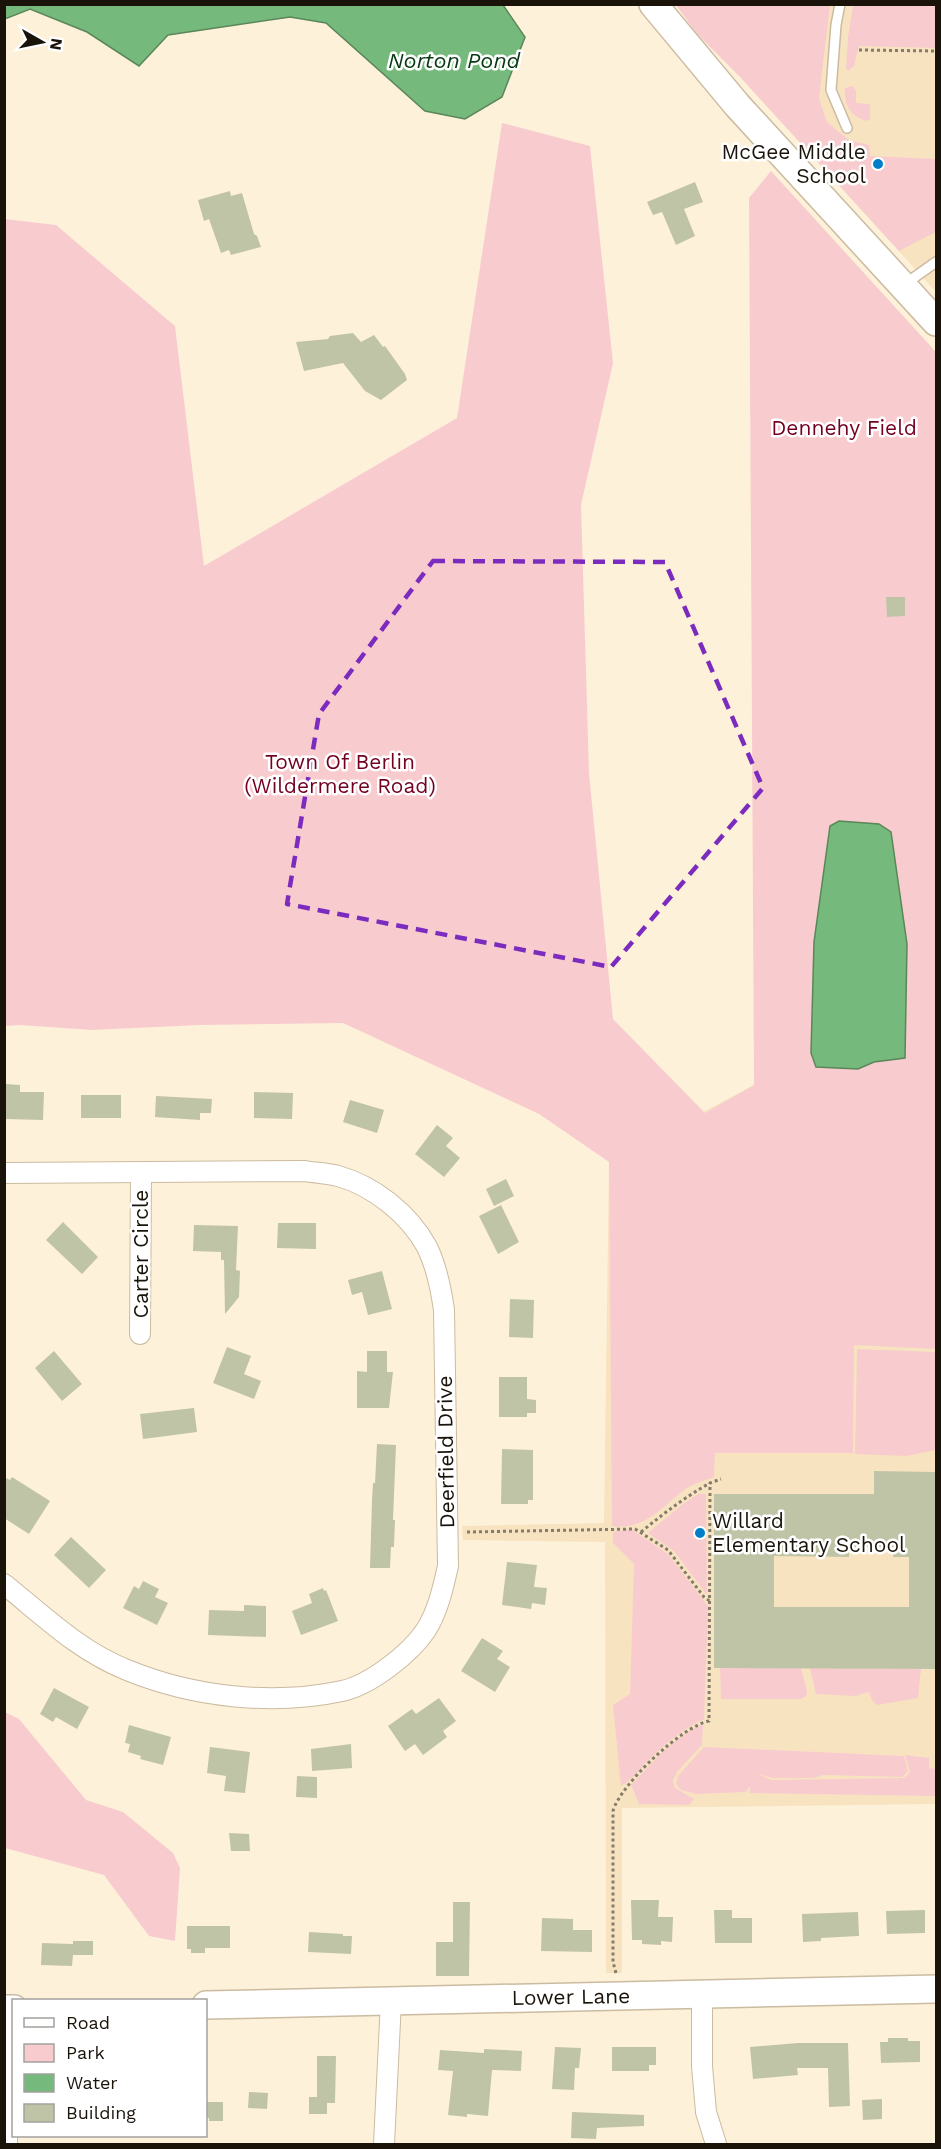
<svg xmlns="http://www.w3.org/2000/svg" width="941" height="2149" viewBox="0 0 941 2149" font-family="'Work Sans',sans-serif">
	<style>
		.built { fill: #f8e3c0 }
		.green { fill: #f8ccce }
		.water { fill: #76b97c; stroke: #5a875a; stroke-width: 1.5 }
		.building { fill: #c0c4a6; fill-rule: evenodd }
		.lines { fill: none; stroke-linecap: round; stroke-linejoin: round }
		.lane-casing { stroke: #cbbba0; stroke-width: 12 }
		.street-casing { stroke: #cbbba0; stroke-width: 22 }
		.secondary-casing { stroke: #cbbba0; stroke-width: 30 }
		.path { stroke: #857b6c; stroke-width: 3; stroke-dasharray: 3 3; stroke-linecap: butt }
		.lane { stroke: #fff; stroke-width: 9 }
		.street { stroke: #fff; stroke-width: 20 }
		.secondary { stroke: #fff; stroke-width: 27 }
		.marked { fill: none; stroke: #7b2cbf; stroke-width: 4.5; stroke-dasharray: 12 8; stroke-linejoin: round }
		.poi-dot { fill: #037fc8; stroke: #fff; stroke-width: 2 }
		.labels { text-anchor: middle; stroke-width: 5; stroke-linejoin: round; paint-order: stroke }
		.poi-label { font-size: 21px; fill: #19130a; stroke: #fff; text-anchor: end }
		.park-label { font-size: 21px; fill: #720021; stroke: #fff }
		.street-label { font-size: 21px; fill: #19130a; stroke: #fff }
		.water-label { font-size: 22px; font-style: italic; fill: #063911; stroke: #fff }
	</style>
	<rect width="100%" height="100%" fill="#fef1da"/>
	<g class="built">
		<polygon points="761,5 936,5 936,292 741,78"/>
		<polygon points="754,1085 936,1194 936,1804 622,1808 622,1973 606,1973 605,1542 463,1540 462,1526 604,1523 609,1162"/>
	</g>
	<g class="green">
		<polygon points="676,5 830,5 819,98 827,122 849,140 869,145 870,156 936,159 936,232 899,251 741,78 697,34"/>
		<polygon points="853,5 936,5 936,48 859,46 854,66 848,71 846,68 848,37"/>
		<path d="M853,86L856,91V103L870,104V119L867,121C851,117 843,104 845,88Z"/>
		<path d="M502,123L590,146L613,363L581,505L589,773L613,1019L705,1113L754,1085L749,198L771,171L936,352V1349L854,1345L853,1453H715L714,1477C706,1480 695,1483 687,1488C663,1505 646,1531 612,1526L609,1162L539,1114L343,1023L199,1025L92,1030L19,1025L5,1026V219L56,225L175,326L204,566L457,418Z"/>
		<polygon points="857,1349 936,1352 936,1450 906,1456 855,1454"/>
		<polygon points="698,1494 706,1494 707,1595 674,1551 648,1533 683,1504"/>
		<path d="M631,1529L668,1554L708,1606L704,1719C685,1728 668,1741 653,1756C642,1766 634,1779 621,1786L613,1705L630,1694L634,1564L613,1543V1532Z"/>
		<polygon points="720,1667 801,1668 807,1691 806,1696 801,1699 721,1699"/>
		<polygon points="810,1668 921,1669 918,1698 877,1705 872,1700 869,1692 855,1696 816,1694"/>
		<polygon points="5,1712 19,1719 86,1800 123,1812 173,1853 180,1868 175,1941 149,1936 104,1875 5,1848"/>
		<path d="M703,1724L702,1745L677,1772L673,1781L675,1788L694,1799L689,1805L639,1804L631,1785C653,1762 674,1737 703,1724Z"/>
		<polygon points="704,1747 904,1756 908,1771 902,1777 823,1775 814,1778 772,1778 757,1773 771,1780 904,1778 910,1772 905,1755 929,1758 929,1768 936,1769 936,1796 750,1793 750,1786 746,1792 696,1794 681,1790 676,1784 678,1776"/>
	</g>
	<g class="water">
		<polygon points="5,4 503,5 525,37 502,97 465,119 425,111 326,23 290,17 168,35 139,66 87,32 30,9 5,19"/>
		<polygon points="839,821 879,824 891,832 907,944 905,1058 874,1062 858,1069 816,1067 811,1053 814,942 830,826"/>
	</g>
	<g class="building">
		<polygon points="695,182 703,202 684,209 695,236 676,245 662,212 653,215 647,202"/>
		<polygon points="230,191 231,196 242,193 254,234 257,236 261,247 231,255 229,250 221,253 209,219 204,221 198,200"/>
		<polygon points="353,333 361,342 374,335 383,347 385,346 405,374 407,380 381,400 365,391 343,363 304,371 296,342 328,339 330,336"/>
		<polygon points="886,597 905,597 905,616 887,617"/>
		<polygon points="5,1084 20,1085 20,1092 44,1092 43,1120 5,1119"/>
		<polygon points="254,1092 293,1093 292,1119 254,1118"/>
		<rect x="81" y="1095" width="40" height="23"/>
		<polygon points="156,1096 212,1099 211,1113 200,1113 200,1120 155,1117"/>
		<polygon points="350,1100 384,1110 377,1133 343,1122"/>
		<polygon points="437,1125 453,1138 446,1146 460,1158 444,1177 415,1154"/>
		<polygon points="506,1179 514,1196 494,1206 486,1189"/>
		<polygon points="501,1205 519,1242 498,1254 479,1216"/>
		<polygon points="63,1222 98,1257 82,1274 46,1240"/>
		<polygon points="278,1223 316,1223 316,1249 277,1248"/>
		<polygon points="194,1225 238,1226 236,1270 240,1271 239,1297 225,1314 224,1260 221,1260 221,1252 193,1251"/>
		<polygon points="382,1271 392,1309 368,1315 362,1292 352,1295 348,1280"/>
		<polygon points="510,1299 534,1300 533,1338 509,1337"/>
		<polygon points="227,1347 251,1356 244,1374 261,1381 254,1399 213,1383"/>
		<polygon points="54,1351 82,1384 62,1401 35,1368"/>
		<polygon points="367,1351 387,1351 387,1372 393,1372 389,1408 357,1408 357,1371 367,1372"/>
		<polygon points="499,1377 527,1377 527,1399 536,1400 536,1413 527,1413 527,1417 499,1417"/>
		<polygon points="194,1408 197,1432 143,1439 140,1414"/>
		<polygon points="377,1444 396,1445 393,1520 395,1520 394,1547 391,1547 390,1568 370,1568 372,1500 373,1483 375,1483"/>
		<polygon points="502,1449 533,1450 533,1500 528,1500 528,1504 501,1504"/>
		<path d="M874,1471L936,1472V1669L714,1668V1494H874ZM849,1547H894L893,1557H909V1607H774V1556L849,1557Z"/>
		<polygon points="4,1477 10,1480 12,1477 50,1501 29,1534 4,1518"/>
		<polygon points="71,1537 106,1570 89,1588 54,1555"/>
		<polygon points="507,1562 537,1565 534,1587 547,1588 545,1605 532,1603 531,1609 502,1605"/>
		<polygon points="143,1581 159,1589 155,1597 168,1603 157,1625 123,1608 134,1586 139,1589"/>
		<polygon points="323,1588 324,1591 326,1590 338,1621 301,1635 292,1611 312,1603 309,1594"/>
		<polygon points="244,1605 266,1606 266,1637 208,1635 209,1610 244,1611"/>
		<polygon points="482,1638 503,1651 497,1659 510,1667 495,1692 461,1671"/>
		<polygon points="54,1688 89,1707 77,1729 56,1717 53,1722 40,1714"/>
		<polygon points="439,1698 456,1721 443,1731 447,1737 423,1755 415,1744 405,1751 388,1726 412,1709 416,1714"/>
		<polygon points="129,1725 171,1737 163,1765 140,1759 141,1756 128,1752 130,1744 125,1743"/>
		<polygon points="351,1744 352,1768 312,1771 311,1749"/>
		<polygon points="210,1747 250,1752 245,1793 224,1791 226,1776 207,1773"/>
		<polygon points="297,1776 317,1777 317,1798 296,1797"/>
		<polygon points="229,1833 249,1834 250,1851 231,1851"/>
		<polygon points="631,1900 659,1900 658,1917 673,1917 672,1942 661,1941 661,1945 642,1944 642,1940 632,1940"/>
		<polygon points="453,1902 470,1902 469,1976 436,1976 436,1942 453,1942"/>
		<polygon points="714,1910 732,1910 732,1918 752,1918 752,1943 715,1943"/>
		<polygon points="925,1910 925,1933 887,1934 886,1911"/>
		<polygon points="858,1912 859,1936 821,1938 821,1941 803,1942 802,1914"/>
		<polygon points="542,1918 573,1919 573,1930 592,1930 592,1952 541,1951"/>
		<polygon points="187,1926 230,1926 230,1948 205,1948 205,1953 191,1953 191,1949 187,1949"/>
		<polygon points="309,1932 343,1934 343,1936 352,1936 351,1954 308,1952"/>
		<polygon points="73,1941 93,1941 93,1955 73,1955 72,1966 41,1965 42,1943 73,1944"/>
		<polygon points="888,2038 908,2038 908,2041 920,2041 920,2062 881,2063 880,2042 888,2042"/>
		<polygon points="798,2043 848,2043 850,2106 829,2107 828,2068 797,2068 798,2075 753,2079 750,2047"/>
		<polygon points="555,2047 581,2048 579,2068 575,2068 574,2090 552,2089"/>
		<polygon points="612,2047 656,2047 656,2065 649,2065 649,2071 612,2071"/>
		<polygon points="484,2049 522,2051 521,2071 492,2070 488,2116 467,2114 467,2117 448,2115 453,2071 438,2070 440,2050 484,2053"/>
		<polygon points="317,2056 336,2056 335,2103 327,2103 327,2114 309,2114 309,2097 317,2097"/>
		<polygon points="249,2092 268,2093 267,2109 248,2108"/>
		<polygon points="882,2099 882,2119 863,2120 862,2100"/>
		<polygon points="206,2102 223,2102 223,2121 209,2121 209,2118 206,2118"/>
		<polygon points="572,2112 644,2115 644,2126 597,2128 596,2139 571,2138"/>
	</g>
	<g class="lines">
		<g class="lane-casing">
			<g id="lane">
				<polyline points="840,4 836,25 831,90 847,128"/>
				<polyline points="905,284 936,262"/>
			</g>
		</g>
		<g class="street-casing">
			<g id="street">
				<path d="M4,1173L305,1171C316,1173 327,1173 338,1176C374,1186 409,1214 427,1247C437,1267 441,1289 444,1310L448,1566C443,1588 438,1611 426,1630C410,1654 370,1685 342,1691C272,1706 193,1697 127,1670C79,1651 44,1616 4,1584"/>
				<polyline points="140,1334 141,1173"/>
				<polyline points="702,1994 702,2066 706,2112 716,2144"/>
				<polyline points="7,2144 10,2009"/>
				<polyline points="384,2144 391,2001"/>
			</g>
		</g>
		<g class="secondary-casing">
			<g id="secondary">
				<polyline points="653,4 737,105 936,322"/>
				<polyline points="206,2005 936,1989"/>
				<polyline points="4,2009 14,2009"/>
			</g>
		</g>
		<g class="path">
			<polyline points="859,50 936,51"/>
			<polyline points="467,1532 635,1529 668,1550 704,1597 711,1602"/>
			<path d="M641,1532C663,1514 685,1497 710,1483"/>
			<path d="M616,1973L613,1962V1811C620,1785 682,1726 709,1721L710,1483L721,1479"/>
		</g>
		<use href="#lane" class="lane"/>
		<use href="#street" class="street"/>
		<use href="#secondary" class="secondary"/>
	</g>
	<path class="marked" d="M433,561L665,562L763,788L611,967L287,904L319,714Z"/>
	<g class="poi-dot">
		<circle cx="878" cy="164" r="6"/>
		<circle cx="700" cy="1533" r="6"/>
	</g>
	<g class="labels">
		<g class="poi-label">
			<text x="866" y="159">McGee Middle<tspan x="866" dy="24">School</tspan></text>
			<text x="712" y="1528" text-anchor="start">Willard<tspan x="712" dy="24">Elementary School</tspan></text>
		</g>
		<g class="park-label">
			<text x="844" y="435">Dennehy Field</text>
			<text x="340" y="769">Town Of Berlin<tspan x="340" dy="24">(Wildermere Road)</tspan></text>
		</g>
		<g class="street-label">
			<text transform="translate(141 1254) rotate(-90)" y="7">Carter Circle</text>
			<text transform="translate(446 1452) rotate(-91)" y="7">Deerfield Drive</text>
			<text transform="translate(571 1997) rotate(-1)" y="7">Lower Lane</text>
		</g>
		<g class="water-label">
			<text x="454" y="68">Norton Pond</text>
		</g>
	</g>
	<rect width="941" height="2149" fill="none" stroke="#19130a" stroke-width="12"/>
	<rect x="12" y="1999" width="195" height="138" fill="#ffffff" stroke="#a3a19d" stroke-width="1.5"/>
	<rect x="24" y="2018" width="30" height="9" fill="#ffffff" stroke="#a3a19d" stroke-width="1.5"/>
	<text x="66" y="2029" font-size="18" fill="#19130a">Road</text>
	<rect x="24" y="2044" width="30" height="18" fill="#f8ccce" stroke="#a3a19d" stroke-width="1.5"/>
	<text x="66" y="2059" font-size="18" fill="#19130a">Park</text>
	<rect x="24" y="2074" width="30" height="18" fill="#76b97c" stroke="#a3a19d" stroke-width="1.5"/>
	<text x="66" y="2089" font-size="18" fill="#19130a">Water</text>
	<rect x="24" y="2104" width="30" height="18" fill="#c0c4a6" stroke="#a3a19d" stroke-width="1.5"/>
	<text x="66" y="2119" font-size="18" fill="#19130a">Building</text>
	<g transform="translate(42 42) rotate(99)" stroke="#ffffff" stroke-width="4.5" paint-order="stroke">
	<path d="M0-4.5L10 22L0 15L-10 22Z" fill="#19130a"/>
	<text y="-9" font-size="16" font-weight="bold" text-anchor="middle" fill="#19130a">N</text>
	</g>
</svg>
